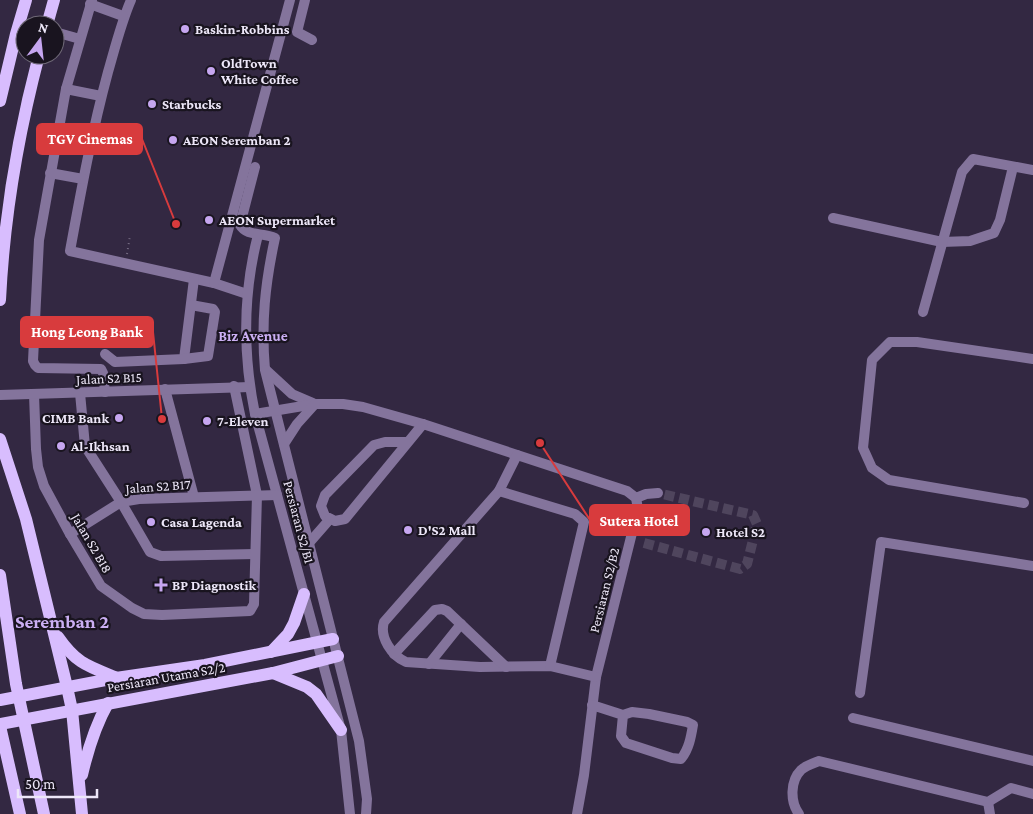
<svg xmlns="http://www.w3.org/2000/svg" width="1033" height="814" viewBox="0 0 1033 814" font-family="'Crimson Pro',serif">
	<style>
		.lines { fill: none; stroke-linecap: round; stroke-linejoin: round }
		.minor-tunnel { stroke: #4f455d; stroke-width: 10; stroke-dasharray: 10 5; stroke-linecap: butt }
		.path { stroke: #786e85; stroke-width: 2; stroke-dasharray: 1 4; stroke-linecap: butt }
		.minor { stroke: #84749c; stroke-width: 10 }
		.major { stroke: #d8bdfe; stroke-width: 12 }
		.poi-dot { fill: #c6a6f0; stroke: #19141f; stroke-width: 2 }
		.labels { text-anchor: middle; stroke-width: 4.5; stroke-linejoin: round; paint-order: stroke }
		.poi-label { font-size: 14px; font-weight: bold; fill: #ede7f8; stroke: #19141f; text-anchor: start }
		.street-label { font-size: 14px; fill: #ede7f8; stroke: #19141f }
		.neighbourhood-label { font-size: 15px; font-weight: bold; fill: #cbaff3; stroke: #19141f }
		.district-label { font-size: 19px; font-weight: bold; fill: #cbaff3; stroke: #19141f }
		.leader { fill: none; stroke: #d83b3d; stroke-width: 2 }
		.callout-dot { fill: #d83b3d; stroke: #19141f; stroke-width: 2 }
		.callout { fill: #d83b3d; stroke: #d83b3d; stroke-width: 2 }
		.callout-label { font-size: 15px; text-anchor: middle; font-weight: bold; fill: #fff }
	</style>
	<rect width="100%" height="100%" fill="#332842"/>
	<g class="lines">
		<polyline class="minor-tunnel" points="644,543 740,569 747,564 757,524 753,515 658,493"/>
		<polyline class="path" points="127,254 130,236"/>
		<g class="minor">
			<polyline points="92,0 66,89 39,240 33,361 35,365 38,368 101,369 103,373 105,392"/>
			<path d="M131,0C121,23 115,48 108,72C92,131 81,191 70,251L214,283L247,294"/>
			<polyline points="305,0 297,32 312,40"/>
			<polyline points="90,4 123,16"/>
			<polyline points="55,32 80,39"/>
			<polyline points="66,89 101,96"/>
			<path d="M255,167L240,225C247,237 263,232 275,238C265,284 261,323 265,370L359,741L367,799L366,814"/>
			<polyline points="50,173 83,179"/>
			<polyline points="833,218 942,242 970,241 994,233 1000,220 1013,167"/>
			<path d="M258,235C243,293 243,355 255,414L341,730L350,814"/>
			<polyline points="214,283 290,0"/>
			<polyline points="923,312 962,172 973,159 1033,170"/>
			<polyline points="105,354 115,362 184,359 194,279"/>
			<polyline points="184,359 208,356 215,312 213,309 191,305"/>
			<polyline points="266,370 292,394 313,403"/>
			<polyline points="165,389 194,497"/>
			<polyline points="80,393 85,446 121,502 150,552 161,556 255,554"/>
			<polyline points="34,394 36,449 38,467 44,486 70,534 101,586 132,608 144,614 162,615 250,611 254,604 257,495 234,386"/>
			<polyline points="0,395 250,387"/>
			<polyline points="255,414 315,404 343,404 363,407 423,424 627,491 636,498 638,509 596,677 584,775 577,814"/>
			<polyline points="408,442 385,442 374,445 325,495 321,506 325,516 335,521 345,519 423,424"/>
			<polyline points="284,444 297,424 315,404"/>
			<path d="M517,455L499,491L384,622C379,637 392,656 406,662L480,667L550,666L596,677"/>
			<polyline points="499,491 575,514 584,522 550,666"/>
			<polyline points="636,498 646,494 658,493"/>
			<polyline points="1024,503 889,480 872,468 863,448 872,360 890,342 917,342 1033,359"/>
			<polyline points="70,534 121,502 139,499 277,495"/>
			<polyline points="309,543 330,519"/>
			<polyline points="394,654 435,610 442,609 447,611 506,667"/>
			<polyline points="429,664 461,624"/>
			<polyline points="860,693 881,542 1033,566"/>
			<path d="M592,705L623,715L632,712L649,714L687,722L693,725C691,737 689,749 681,759L672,758L626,743L621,736L623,715"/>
			<polyline points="853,718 1033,761"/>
			<polyline points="988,802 990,814"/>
			<path d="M799,814C790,802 790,781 801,770C805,766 814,763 819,761L988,802L1011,788L1033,794"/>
		</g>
		<g class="major">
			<polyline points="47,25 54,0"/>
			<polyline points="0,101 16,34 26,0"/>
			<path d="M0,300C4,217 18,135 39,55"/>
			<polyline points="0,439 26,519 67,687 72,710 82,814"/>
			<polyline points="0,575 16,684 44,814"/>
			<path d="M58,637C76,663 87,666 115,677"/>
			<polyline points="271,652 288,634 294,623 304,594"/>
			<polyline points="273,673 307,687 316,694 341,730"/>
			<polyline points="0,700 116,678 205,665 333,639"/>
			<polyline points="0,724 273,673 338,656"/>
			<polyline points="0,726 20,814"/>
			<path d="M82,775C88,749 95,726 108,703"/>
		</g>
	</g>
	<g class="poi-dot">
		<circle cx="185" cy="29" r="5"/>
		<circle cx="211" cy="71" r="5"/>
		<circle cx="152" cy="104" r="5"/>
		<circle cx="173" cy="140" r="5"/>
		<circle cx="209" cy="220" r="5"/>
		<circle cx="119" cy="418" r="5"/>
		<circle cx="207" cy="421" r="5"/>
		<circle cx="61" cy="446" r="5"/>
		<circle cx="151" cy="522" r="5"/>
		<circle cx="408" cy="530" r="5"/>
		<circle cx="706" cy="532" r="5"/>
		<path d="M158.5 577.5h5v5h5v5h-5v5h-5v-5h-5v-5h5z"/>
	</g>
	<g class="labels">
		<g class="poi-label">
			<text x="195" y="34">Baskin-Robbins</text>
			<text x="221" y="68">OldTown<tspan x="221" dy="16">White Coffee</tspan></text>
			<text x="162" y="109">Starbucks</text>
			<text x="183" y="145">AEON Seremban 2</text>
			<text x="219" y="225">AEON Supermarket</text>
			<text x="109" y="423" text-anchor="end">CIMB Bank</text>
			<text x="217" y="426">7-Eleven</text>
			<text x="71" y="451">Al-Ikhsan</text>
			<text x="161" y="527">Casa Lagenda</text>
			<text x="418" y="535">D'S2 Mall</text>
			<text x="716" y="537">Hotel S2</text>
			<text x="172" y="590">BP Diagnostik</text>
		</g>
		<g class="street-label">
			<text transform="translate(109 378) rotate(-2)" y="5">Jalan S2 B15</text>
			<text transform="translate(158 486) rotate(-4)" y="5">Jalan S2 B17</text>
			<text transform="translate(299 522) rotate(75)" y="5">Persiaran S2/B1</text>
			<text transform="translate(92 543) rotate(60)" y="5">Jalan S2 B18</text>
			<text transform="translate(604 590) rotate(-76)" y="5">Persiaran S2/B2</text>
			<text transform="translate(166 677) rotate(-10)" y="5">Persiaran Utama S2/2</text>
		</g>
		<g class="neighbourhood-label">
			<text x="253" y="341">Biz Avenue</text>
		</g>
		<g class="district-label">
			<text x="62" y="628">Seremban 2</text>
		</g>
	</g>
	<path class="leader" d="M176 224L142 139M162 419L153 332M540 443L590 520"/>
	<g class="callout-dot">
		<circle cx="176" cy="224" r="5"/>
		<circle cx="162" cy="419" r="5"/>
		<circle cx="540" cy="443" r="5"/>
	</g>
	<g class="callout">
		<rect x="37" y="124" width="105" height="30" rx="5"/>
		<rect x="21" y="317" width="132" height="30" rx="5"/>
		<rect x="590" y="505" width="99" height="30" rx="5"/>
	</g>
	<g class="callout-label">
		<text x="90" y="144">TGV Cinemas</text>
		<text x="87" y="337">Hong Leong Bank</text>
		<text x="639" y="526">Sutera Hotel</text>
	</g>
	<g transform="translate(40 40) rotate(15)"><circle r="24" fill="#19141f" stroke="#6e6876"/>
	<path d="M0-4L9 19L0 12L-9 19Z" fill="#c6a6f0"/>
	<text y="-8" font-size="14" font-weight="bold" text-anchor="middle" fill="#ede7f8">N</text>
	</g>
	<path d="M18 789v8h79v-8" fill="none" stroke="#ede7f8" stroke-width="2.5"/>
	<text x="25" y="789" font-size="15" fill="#ede7f8" stroke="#19141f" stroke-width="4" paint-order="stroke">50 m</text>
</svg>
